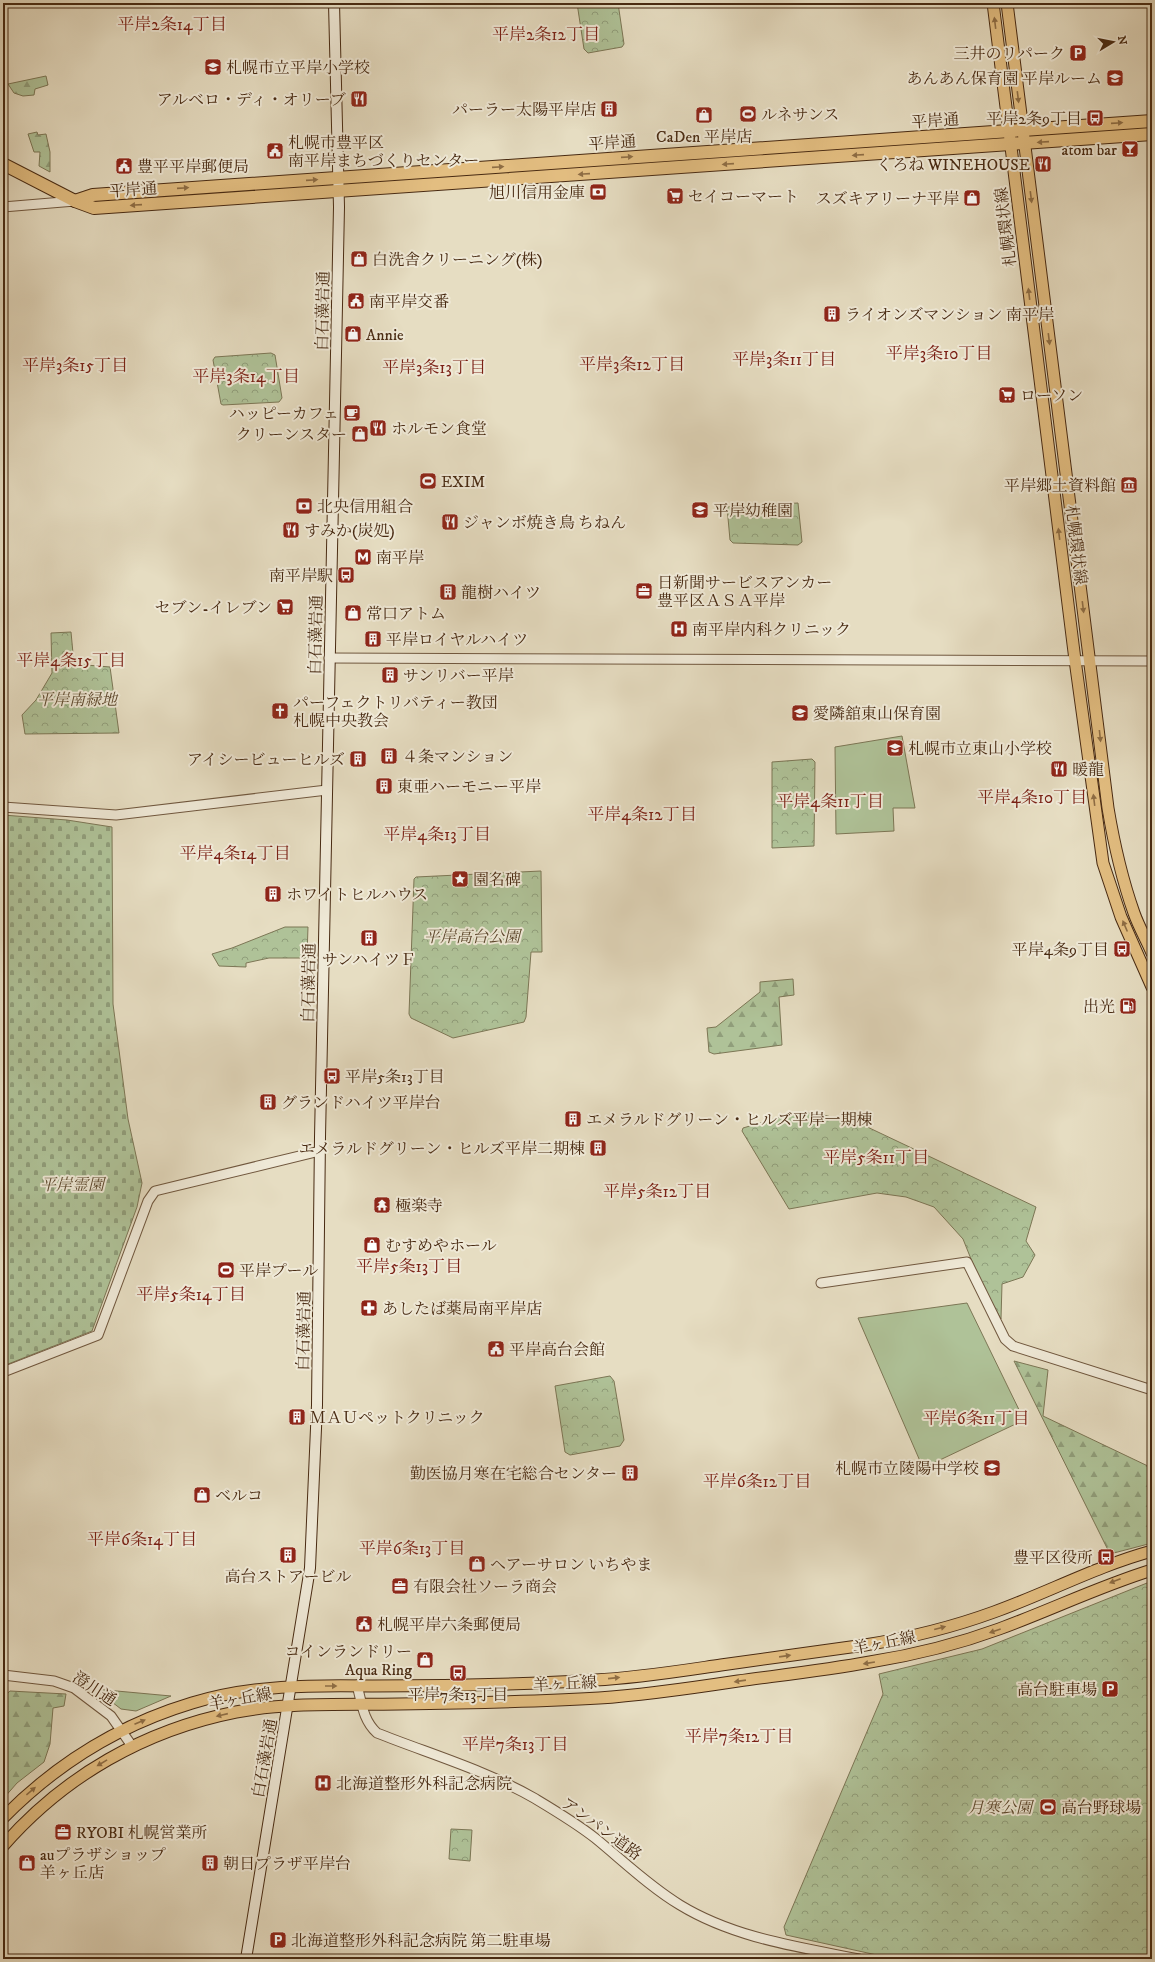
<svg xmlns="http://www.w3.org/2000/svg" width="1155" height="1962" viewBox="0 0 1155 1962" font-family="'IM FELL DW Pica','Noto Serif JP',serif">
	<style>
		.grass { fill: #afc298; stroke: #7c7655 }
		.forest { fill: url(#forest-firs); stroke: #7c7655 }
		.cemetery { fill: url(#cemetery-stones); stroke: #7c7655 }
		.park { fill: url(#park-crowns); stroke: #7c7655 }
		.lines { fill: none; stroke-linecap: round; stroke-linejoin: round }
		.tertiary-casing { stroke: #70573e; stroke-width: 11 }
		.secondary-casing { stroke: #482a12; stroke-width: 12 }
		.primary-casing { stroke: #482a12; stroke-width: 13 }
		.trunk-casing { stroke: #482a12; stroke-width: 14 }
		.tertiary { stroke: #efe9d7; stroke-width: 9 }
		.secondary { stroke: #efe9d7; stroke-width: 10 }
		.primary { stroke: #e3be81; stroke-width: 11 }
		.trunk { stroke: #e3be81; stroke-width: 12 }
		.oneway { fill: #8e6d44 }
		.labels { text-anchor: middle; stroke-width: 4; stroke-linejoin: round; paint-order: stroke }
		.poi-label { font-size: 16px; fill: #482a12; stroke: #efe9d7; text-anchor: start }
		.street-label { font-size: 16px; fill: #482a12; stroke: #efe9d7 }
		.park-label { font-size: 16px; font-style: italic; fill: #5d482d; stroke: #efe9d7 }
		.neighbourhood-label { font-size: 17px; fill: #7a1f14; stroke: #efe9d7 }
	</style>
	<defs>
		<pattern id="forest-firs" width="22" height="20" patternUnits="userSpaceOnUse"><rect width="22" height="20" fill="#afc298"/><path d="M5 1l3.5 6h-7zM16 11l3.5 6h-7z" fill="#909e7b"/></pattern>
		<pattern id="cemetery-stones" width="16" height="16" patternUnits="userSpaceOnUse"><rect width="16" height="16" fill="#afc298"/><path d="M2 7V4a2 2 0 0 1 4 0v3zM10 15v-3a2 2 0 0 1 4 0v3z" fill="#909e7b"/></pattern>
		<pattern id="park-crowns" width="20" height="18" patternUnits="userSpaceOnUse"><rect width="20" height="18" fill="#afc298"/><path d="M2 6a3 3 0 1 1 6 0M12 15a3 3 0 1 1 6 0" fill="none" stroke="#909e7b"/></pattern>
	</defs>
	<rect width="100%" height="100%" fill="#e6ddc2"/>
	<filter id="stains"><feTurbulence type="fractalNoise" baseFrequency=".005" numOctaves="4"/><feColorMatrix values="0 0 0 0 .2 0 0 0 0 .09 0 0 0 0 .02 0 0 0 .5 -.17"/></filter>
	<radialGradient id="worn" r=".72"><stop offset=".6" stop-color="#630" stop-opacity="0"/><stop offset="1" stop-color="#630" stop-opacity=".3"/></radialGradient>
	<g class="grass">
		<polygon points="902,736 915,808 893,808 894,831 836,834 835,747"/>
		<polygon points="967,1303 1024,1420 923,1468 858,1318"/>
		<polygon points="95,1689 171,1696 136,1711 121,1709"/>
	</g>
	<g class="forest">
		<polygon points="46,76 48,85 35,89 34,95 23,96 14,93 8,84"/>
		<polygon points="37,132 38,135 46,134 50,152 50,172 39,166 40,152 34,152 28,134"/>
		<polygon points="793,979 794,995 779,997 782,1045 714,1054 709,1052 707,1028 716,1027 760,992 760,982"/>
		<polygon points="1014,1361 1048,1370 1043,1416 1152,1468 1152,1543 1110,1554"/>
		<polygon points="10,1691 66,1694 64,1706 53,1708 50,1744 44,1762 17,1783 3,1799 3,1697"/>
	</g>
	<polygon class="cemetery" points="3,815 67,820 112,827 113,1004 128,1119 142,1183 137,1207 92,1331 3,1366"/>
	<g class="park">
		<polygon points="577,3 618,3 624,44 622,47 588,53 584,49"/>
		<polygon points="271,353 275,355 282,398 279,402 223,405 221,404 213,360 215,357"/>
		<polygon points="798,503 802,542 798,545 733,543 730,540 727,507"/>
		<polygon points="71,632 74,664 110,667 119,733 25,734 22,715 36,700 52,673 51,633"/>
		<polygon points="812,759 815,762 814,846 772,848 772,762"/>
		<polygon points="541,871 542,952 531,952 526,1017 524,1022 453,1038 411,1018 409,1014 414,879 416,877"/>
		<polygon points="285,927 308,927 307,956 306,958 269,958 246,963 246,967 219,966 212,954 232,948"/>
		<polygon points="798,1112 819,1114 861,1124 1036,1207 1026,1241 1035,1255 1023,1277 1002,1284 1001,1319 979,1279 963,1239 934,1207 906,1197 877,1193 789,1209 742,1131 743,1128"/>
		<polygon points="610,1376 614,1381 624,1440 620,1446 570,1455 565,1452 555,1386"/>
		<polygon points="1152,1581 1152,1959 895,1959 786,1935 784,1927 883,1694 879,1674 982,1649"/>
		<polygon points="451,1829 472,1830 470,1861 449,1859"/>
	</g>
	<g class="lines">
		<g class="tertiary-casing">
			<g id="tertiary">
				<polyline points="3,207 75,201"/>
				<polyline points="329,658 1152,661"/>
				<polyline points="3,807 116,815 327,790"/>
				<polyline points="821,1283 967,1262 1005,1339 1013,1346 1152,1390"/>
				<polyline points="3,1372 98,1335 148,1201 155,1191 320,1151"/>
				<polyline points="3,1675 54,1681 74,1688 111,1716 132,1746"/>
				<path d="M357,1685C362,1704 363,1720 377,1733C430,1754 485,1770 534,1798C554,1810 576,1823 595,1838C622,1860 650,1887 680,1905C734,1938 799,1947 859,1959"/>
			</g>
		</g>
		<g class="secondary-casing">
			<polyline id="secondary" points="246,1959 310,1568 317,1405 320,1137 339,207 334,3"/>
		</g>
		<g class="primary-casing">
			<g id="primary">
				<polyline points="993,3 1075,660 1103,863 1121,917 1152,987"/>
				<path d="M1007,3L1108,808C1114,844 1122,879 1134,913C1139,927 1146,939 1152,953"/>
				<path d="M3,1818C56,1764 119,1725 192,1703C250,1685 312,1685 372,1686C446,1686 521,1685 595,1680C637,1678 680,1671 721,1665C769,1658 817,1652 865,1645C908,1638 953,1627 994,1612C1047,1593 1097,1566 1152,1551"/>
				<path d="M3,1846C64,1776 145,1730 236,1712C289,1702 345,1705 399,1704C466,1703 533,1702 599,1698C646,1695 692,1688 738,1681C782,1675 826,1670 870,1662C914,1655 958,1644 999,1629C1051,1610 1100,1586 1152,1570"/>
			</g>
		</g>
		<g class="trunk-casing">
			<g id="trunk">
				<polyline points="3,164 75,201 94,208 1152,134"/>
				<polyline points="75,201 93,195 1152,121"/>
			</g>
		</g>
		<use href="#tertiary" class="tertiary"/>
		<use href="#secondary" class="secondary"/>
		<use href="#primary" class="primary"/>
		<use href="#trunk" class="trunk"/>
	</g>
	<defs><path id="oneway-solid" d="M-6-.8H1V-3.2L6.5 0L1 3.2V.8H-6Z"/></defs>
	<g class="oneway">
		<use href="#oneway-solid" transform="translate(995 23) rotate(-97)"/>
		<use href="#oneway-solid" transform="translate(1018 97) rotate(83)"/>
		<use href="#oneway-solid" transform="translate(1117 123) rotate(-4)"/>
		<use href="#oneway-solid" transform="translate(1043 142) rotate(176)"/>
		<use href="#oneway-solid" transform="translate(858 155) rotate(176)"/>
		<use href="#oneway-solid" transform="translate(627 157) rotate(-4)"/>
		<use href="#oneway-solid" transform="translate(728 164) rotate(176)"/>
		<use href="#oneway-solid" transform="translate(498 167) rotate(-4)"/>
		<use href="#oneway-solid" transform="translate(584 174) rotate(176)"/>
		<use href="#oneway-solid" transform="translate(312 180) rotate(-4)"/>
		<use href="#oneway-solid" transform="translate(183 188) rotate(-4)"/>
		<use href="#oneway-solid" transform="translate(1031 197) rotate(83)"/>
		<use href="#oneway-solid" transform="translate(136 205) rotate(176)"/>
		<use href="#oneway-solid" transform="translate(1029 294) rotate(-97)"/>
		<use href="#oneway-solid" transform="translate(1049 339) rotate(83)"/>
		<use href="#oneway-solid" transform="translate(1059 534) rotate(-97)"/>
		<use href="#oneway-solid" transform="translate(1083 607) rotate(83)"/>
		<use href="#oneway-solid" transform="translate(1100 736) rotate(84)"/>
		<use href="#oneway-solid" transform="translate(1094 800) rotate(-97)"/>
		<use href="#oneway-solid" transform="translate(1125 926) rotate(-113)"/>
		<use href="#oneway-solid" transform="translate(1115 1581) rotate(159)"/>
		<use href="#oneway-solid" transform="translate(940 1628) rotate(-15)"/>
		<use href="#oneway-solid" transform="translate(995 1631) rotate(161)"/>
		<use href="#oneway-solid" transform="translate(785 1656) rotate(-8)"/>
		<use href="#oneway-solid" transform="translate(869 1663) rotate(171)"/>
		<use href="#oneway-solid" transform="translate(614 1678) rotate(-6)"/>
		<use href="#oneway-solid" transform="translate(740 1681) rotate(172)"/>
		<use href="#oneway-solid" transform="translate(331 1686)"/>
		<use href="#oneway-solid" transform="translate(222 1715) rotate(167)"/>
		<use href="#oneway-solid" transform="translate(140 1722) rotate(-23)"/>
		<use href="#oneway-solid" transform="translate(102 1763) rotate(149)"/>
		<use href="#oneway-solid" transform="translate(31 1791) rotate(-40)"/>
	</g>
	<defs>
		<g id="parking-square" transform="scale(0.9)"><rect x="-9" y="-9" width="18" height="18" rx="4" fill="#8f2418" stroke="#efe9d7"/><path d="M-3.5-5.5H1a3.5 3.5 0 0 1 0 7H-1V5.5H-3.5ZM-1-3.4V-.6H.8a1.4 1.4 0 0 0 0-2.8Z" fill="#fff"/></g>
		<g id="school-square" transform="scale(0.9)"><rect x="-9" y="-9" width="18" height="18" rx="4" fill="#8f2418" stroke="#efe9d7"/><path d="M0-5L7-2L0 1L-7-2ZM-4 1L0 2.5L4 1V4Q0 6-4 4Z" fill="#fff"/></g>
		<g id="restaurant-square" transform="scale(0.9)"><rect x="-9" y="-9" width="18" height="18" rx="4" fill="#8f2418" stroke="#efe9d7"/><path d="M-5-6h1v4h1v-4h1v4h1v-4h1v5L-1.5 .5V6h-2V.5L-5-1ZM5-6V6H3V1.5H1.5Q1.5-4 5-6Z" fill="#fff"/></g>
		<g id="building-square" transform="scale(0.9)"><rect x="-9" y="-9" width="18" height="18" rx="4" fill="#8f2418" stroke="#efe9d7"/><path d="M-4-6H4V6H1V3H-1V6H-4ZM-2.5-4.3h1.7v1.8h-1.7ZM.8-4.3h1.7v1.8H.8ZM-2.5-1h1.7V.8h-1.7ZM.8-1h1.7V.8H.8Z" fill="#fff"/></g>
		<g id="stadium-square" transform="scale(0.9)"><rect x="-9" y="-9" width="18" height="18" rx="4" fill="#8f2418" stroke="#efe9d7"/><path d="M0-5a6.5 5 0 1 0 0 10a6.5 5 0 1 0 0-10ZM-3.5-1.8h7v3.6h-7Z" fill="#fff"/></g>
		<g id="shop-square" transform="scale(0.9)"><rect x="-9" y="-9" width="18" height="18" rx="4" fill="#8f2418" stroke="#efe9d7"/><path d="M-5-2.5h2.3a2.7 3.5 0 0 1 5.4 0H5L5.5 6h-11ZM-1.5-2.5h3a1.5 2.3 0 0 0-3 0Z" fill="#fff"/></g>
		<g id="bus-square" transform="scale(0.9)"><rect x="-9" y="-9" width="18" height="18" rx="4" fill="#8f2418" stroke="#efe9d7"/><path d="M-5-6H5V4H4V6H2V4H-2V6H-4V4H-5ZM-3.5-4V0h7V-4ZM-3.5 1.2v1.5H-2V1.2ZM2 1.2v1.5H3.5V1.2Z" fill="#fff"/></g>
		<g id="bar-square" transform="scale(0.9)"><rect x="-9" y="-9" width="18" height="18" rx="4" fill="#8f2418" stroke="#efe9d7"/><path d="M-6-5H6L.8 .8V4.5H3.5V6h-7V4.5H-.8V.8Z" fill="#fff"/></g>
		<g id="civic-square" transform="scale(0.9)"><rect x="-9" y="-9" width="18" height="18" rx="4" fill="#8f2418" stroke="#efe9d7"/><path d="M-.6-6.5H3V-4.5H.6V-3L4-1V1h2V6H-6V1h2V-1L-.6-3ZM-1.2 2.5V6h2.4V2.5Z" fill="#fff"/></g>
		<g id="bank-square" transform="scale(0.9)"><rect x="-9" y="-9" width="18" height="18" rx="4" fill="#8f2418" stroke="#efe9d7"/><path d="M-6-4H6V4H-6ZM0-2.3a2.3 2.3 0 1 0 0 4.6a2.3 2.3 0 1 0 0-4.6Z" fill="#fff"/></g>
		<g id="supermarket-square" transform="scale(0.9)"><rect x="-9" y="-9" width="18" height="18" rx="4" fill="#8f2418" stroke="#efe9d7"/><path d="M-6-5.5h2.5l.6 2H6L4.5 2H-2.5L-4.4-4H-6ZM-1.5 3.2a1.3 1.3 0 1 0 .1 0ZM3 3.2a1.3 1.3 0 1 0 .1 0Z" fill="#fff"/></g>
		<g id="cafe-square" transform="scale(0.9)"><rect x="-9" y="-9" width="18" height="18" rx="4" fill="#8f2418" stroke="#efe9d7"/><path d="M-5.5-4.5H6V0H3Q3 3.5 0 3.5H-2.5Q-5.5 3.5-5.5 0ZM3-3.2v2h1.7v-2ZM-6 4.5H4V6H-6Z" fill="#fff"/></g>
		<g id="museum-square" transform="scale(0.9)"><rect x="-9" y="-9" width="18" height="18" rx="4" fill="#8f2418" stroke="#efe9d7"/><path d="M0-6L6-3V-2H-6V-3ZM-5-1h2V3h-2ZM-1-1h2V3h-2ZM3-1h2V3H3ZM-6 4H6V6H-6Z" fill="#fff"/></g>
		<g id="metro-square" transform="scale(0.9)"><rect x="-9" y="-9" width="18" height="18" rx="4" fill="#8f2418" stroke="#efe9d7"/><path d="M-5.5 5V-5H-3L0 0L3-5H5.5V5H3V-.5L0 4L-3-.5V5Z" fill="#fff"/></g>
		<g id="office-square" transform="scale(0.9)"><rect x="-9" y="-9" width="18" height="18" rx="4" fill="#8f2418" stroke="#efe9d7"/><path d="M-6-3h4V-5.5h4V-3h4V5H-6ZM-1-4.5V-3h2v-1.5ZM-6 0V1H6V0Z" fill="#fff"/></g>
		<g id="hospital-square" transform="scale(0.9)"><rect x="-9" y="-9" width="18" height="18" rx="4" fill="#8f2418" stroke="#efe9d7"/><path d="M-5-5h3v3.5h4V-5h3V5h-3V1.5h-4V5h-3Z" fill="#fff"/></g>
		<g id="church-square" transform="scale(0.9)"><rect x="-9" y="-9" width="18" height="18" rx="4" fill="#8f2418" stroke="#efe9d7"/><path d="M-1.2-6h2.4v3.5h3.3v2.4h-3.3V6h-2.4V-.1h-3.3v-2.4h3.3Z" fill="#fff"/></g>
		<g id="sight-square" transform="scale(0.9)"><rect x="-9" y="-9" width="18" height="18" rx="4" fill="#8f2418" stroke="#efe9d7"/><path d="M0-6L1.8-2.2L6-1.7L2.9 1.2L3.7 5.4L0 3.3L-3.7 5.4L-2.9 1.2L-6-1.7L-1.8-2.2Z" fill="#fff"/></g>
		<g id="fuel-square" transform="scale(0.9)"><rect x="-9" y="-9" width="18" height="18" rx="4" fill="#8f2418" stroke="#efe9d7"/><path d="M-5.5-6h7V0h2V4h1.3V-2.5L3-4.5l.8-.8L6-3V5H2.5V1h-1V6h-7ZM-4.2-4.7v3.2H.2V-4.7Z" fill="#fff"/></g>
		<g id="temple-square" transform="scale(0.9)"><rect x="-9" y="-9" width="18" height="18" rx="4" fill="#8f2418" stroke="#efe9d7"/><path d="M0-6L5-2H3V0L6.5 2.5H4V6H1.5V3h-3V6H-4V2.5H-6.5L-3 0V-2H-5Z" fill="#fff"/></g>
		<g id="pharmacy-square" transform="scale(0.9)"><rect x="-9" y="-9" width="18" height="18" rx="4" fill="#8f2418" stroke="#efe9d7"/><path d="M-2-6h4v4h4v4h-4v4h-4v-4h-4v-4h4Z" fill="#fff"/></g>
	</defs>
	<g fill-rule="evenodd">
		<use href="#parking-square" x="1078" y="53"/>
		<use href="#school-square" x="213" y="67"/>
		<use href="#school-square" x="1115" y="78"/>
		<use href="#restaurant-square" x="359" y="99"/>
		<use href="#building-square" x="609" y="109"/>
		<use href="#stadium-square" x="748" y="114"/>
		<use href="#shop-square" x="704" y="115"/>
		<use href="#bus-square" x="1095" y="118"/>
		<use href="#bar-square" x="1130" y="149"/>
		<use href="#civic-square" x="275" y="151"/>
		<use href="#restaurant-square" x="1043" y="164"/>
		<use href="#civic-square" x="124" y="166"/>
		<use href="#bank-square" x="598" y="192"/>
		<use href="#supermarket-square" x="675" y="196"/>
		<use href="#shop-square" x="972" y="198"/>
		<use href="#shop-square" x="359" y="259"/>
		<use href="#civic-square" x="356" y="301"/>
		<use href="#building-square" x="832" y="314"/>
		<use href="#shop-square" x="353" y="334"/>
		<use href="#supermarket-square" x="1007" y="395"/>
		<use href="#cafe-square" x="352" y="413"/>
		<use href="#restaurant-square" x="378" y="428"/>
		<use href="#shop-square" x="360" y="434"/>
		<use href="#stadium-square" x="428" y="481"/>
		<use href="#museum-square" x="1129" y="485"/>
		<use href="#bank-square" x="304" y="506"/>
		<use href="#school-square" x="700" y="510"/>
		<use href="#restaurant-square" x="450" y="522"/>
		<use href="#restaurant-square" x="291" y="530"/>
		<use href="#metro-square" x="363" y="557"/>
		<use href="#bus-square" x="346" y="575"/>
		<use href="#office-square" x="644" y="591"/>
		<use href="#building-square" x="448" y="592"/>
		<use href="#supermarket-square" x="285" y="607"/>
		<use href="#shop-square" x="353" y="613"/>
		<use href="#hospital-square" x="679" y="629"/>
		<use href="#building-square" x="373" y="639"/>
		<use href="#building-square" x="390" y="675"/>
		<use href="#church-square" x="280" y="711"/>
		<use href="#school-square" x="800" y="713"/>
		<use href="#school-square" x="895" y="748"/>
		<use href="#building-square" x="389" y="756"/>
		<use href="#building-square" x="358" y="759"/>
		<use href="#restaurant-square" x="1059" y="769"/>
		<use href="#building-square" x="384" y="786"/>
		<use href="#sight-square" x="460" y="879"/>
		<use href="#building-square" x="273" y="894"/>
		<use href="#building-square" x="369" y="938"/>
		<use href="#bus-square" x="1122" y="949"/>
		<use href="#fuel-square" x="1128" y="1006"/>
		<use href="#bus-square" x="332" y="1076"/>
		<use href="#building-square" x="268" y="1102"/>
		<use href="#building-square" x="573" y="1119"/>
		<use href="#building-square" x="598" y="1148"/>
		<use href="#temple-square" x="382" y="1205"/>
		<use href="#shop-square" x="372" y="1245"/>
		<use href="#stadium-square" x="226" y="1270"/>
		<use href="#pharmacy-square" x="369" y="1308"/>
		<use href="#civic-square" x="496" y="1349"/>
		<use href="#building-square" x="297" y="1417"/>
		<use href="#school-square" x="992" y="1468"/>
		<use href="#building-square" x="630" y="1473"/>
		<use href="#shop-square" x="202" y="1495"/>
		<use href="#building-square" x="288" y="1555"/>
		<use href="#bus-square" x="1106" y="1557"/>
		<use href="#shop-square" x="477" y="1564"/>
		<use href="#office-square" x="400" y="1586"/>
		<use href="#civic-square" x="364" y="1624"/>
		<use href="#shop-square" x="425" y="1660"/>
		<use href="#bus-square" x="458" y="1673"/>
		<use href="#parking-square" x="1110" y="1689"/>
		<use href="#hospital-square" x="323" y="1783"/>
		<use href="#stadium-square" x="1048" y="1807"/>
		<use href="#office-square" x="63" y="1832"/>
		<use href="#shop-square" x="27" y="1863"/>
		<use href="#building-square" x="210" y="1863"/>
		<use href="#parking-square" x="278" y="1940"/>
	</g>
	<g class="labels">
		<g class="poi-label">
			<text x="1065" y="59" text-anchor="end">三井のリパーク</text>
			<text x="226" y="73">札幌市立平岸小学校</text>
			<text x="1102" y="84" text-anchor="end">あんあん保育園 平岸ルーム</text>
			<text x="346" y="105" text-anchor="end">アルベロ・ディ・オリーブ</text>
			<text x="596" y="115" text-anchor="end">パーラー太陽平岸店</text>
			<text x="761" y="120">ルネサンス</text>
			<text x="1082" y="124" text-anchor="end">平岸2条9丁目</text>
			<text x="704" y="142" text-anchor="middle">CaDen 平岸店</text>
			<text x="288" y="148">札幌市豊平区<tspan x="288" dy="18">南平岸まちづくりセンター</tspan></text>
			<text x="1117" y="155" text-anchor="end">atom bar</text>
			<text x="1030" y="170" text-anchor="end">くろね WINEHOUSE</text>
			<text x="137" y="172">豊平平岸郵便局</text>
			<text x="585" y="198" text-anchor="end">旭川信用金庫</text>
			<text x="688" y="202">セイコーマート</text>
			<text x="959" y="204" text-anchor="end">スズキアリーナ平岸</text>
			<text x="372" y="265">白洗舎クリーニング(株)</text>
			<text x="369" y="307">南平岸交番</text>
			<text x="845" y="320">ライオンズマンション 南平岸</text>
			<text x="366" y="340">Annie</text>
			<text x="1020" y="401">ローソン</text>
			<text x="339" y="419" text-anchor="end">ハッピーカフェ</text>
			<text x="391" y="434">ホルモン食堂</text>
			<text x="347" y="440" text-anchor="end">クリーンスター</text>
			<text x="441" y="487">EXIM</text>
			<text x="1116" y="491" text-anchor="end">平岸郷土資料館</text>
			<text x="317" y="512">北央信用組合</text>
			<text x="713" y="516">平岸幼稚園</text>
			<text x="463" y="528">ジャンボ焼き鳥 ちねん</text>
			<text x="304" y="536">すみか(炭処)</text>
			<text x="376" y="563">南平岸</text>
			<text x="333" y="581" text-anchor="end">南平岸駅</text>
			<text x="657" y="588">日新聞サービスアンカー<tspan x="657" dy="18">豊平区ＡＳＡ平岸</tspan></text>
			<text x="461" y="598">龍樹ハイツ</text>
			<text x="272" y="613" text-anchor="end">セブン-イレブン</text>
			<text x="366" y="619">常口アトム</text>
			<text x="692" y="635">南平岸内科クリニック</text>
			<text x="386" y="645">平岸ロイヤルハイツ</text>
			<text x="403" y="681">サンリバー平岸</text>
			<text x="293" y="708">パーフェクトリバティー教団<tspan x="293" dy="18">札幌中央教会</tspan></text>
			<text x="813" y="719">愛隣舘東山保育園</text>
			<text x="908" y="754">札幌市立東山小学校</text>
			<text x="402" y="762">４条マンション</text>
			<text x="345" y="765" text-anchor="end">アイシービューヒルズ</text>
			<text x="1072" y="775">暖龍</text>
			<text x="397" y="792">東亜ハーモニー平岸</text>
			<text x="473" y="885">園名碑</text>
			<text x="286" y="900">ホワイトヒルハウス</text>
			<text x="1109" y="955" text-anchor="end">平岸4条9丁目</text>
			<text x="369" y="965" text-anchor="middle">サンハイツＦ</text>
			<text x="1115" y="1012" text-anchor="end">出光</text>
			<text x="345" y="1082">平岸5条13丁目</text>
			<text x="281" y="1108">グランドハイツ平岸台</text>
			<text x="586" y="1125">エメラルドグリーン・ヒルズ平岸一期棟</text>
			<text x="585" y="1154" text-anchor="end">エメラルドグリーン・ヒルズ平岸二期棟</text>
			<text x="395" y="1211">極楽寺</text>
			<text x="385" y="1251">むすめやホール</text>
			<text x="239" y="1276">平岸プール</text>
			<text x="382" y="1314">あしたば薬局南平岸店</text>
			<text x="509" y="1355">平岸高台会館</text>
			<text x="310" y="1423">ＭＡＵペットクリニック</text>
			<text x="979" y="1474" text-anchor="end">札幌市立陵陽中学校</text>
			<text x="617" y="1479" text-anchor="end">勤医協月寒在宅総合センター</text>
			<text x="215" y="1501">ベルコ</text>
			<text x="1093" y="1563" text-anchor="end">豊平区役所</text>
			<text x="490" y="1570">ヘアーサロン いちやま</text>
			<text x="288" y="1582" text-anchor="middle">高台ストアービル</text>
			<text x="413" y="1592">有限会社ソーラ商会</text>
			<text x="377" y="1630">札幌平岸六条郵便局</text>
			<text x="412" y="1657" text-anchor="end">コインランドリー<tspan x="412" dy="18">Aqua Ring</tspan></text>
			<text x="1097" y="1695" text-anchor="end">高台駐車場</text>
			<text x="458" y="1700" text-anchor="middle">平岸7条13丁目</text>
			<text x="336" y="1789">北海道整形外科記念病院</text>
			<text x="1061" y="1813">高台野球場</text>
			<text x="76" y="1838">RYOBI 札幌営業所</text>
			<text x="40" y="1860">auプラザショップ<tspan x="40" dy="18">羊ヶ丘店</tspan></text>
			<text x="223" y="1869">朝日プラザ平岸台</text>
			<text x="291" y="1946">北海道整形外科記念病院 第二駐車場</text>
		</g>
		<g class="street-label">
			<text transform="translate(935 120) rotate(-4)" y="6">平岸通</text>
			<text transform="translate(612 142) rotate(-4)" y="6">平岸通</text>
			<text transform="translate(133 189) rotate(-4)" y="6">平岸通</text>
			<text transform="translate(1005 227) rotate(-97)" y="6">札幌環状線</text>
			<text transform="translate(322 311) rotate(-89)" y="6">白石藻岩通</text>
			<text transform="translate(1077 545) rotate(83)" y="6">札幌環状線</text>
			<text transform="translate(315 635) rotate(-89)" y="6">白石藻岩通</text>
			<text transform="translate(308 983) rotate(-89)" y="6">白石藻岩通</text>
			<text transform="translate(303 1331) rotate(-89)" y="6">白石藻岩通</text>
			<text transform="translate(884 1642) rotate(-11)" y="6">羊ヶ丘線</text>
			<text transform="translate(565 1683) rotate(-3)" y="6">羊ヶ丘線</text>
			<text transform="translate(95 1688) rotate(33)" y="6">澄川通</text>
			<text transform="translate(240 1698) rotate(-10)" y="6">羊ヶ丘線</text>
			<text transform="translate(264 1758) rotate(-80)" y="6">白石藻岩通</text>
			<text transform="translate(602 1828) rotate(36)" y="6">アンパン道路</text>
		</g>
		<g class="park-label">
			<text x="77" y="705">平岸南緑地</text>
			<text x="472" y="942">平岸高台公園</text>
			<text x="72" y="1190">平岸霊園</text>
			<text x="1000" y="1813">月寒公園</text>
		</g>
		<g class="neighbourhood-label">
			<text x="172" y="30">平岸2条14丁目</text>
			<text x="546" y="40">平岸2条12丁目</text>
			<text x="939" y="359">平岸3条10丁目</text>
			<text x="784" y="365">平岸3条11丁目</text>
			<text x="632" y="370">平岸3条12丁目</text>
			<text x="75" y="371">平岸3条15丁目</text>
			<text x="434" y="373">平岸3条13丁目</text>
			<text x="246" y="382">平岸3条14丁目</text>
			<text x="71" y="666">平岸4条15丁目</text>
			<text x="1032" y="803">平岸4条10丁目</text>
			<text x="830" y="807">平岸4条11丁目</text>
			<text x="642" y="820">平岸4条12丁目</text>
			<text x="437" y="840">平岸4条13丁目</text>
			<text x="235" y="859">平岸4条14丁目</text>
			<text x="876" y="1163">平岸5条11丁目</text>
			<text x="657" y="1197">平岸5条12丁目</text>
			<text x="409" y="1272">平岸5条13丁目</text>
			<text x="191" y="1300">平岸5条14丁目</text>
			<text x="976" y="1424">平岸6条11丁目</text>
			<text x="757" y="1487">平岸6条12丁目</text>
			<text x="142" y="1545">平岸6条14丁目</text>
			<text x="412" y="1554">平岸6条13丁目</text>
			<text x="739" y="1742">平岸7条12丁目</text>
			<text x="515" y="1750">平岸7条13丁目</text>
		</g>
	</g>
	<rect width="1155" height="1962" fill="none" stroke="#e6ddc2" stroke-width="16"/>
	<rect x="4" y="4" width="1147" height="1954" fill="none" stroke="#482a12" stroke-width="2"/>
	<rect x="8" y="8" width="1139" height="1946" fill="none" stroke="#482a12"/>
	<g transform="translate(1113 42) rotate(80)" stroke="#efe9d7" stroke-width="3" paint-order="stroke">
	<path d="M0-3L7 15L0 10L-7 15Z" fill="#482a12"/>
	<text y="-6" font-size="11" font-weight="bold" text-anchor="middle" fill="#482a12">N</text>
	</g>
	<rect width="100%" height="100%" filter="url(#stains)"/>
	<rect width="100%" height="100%" fill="url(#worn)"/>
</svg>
